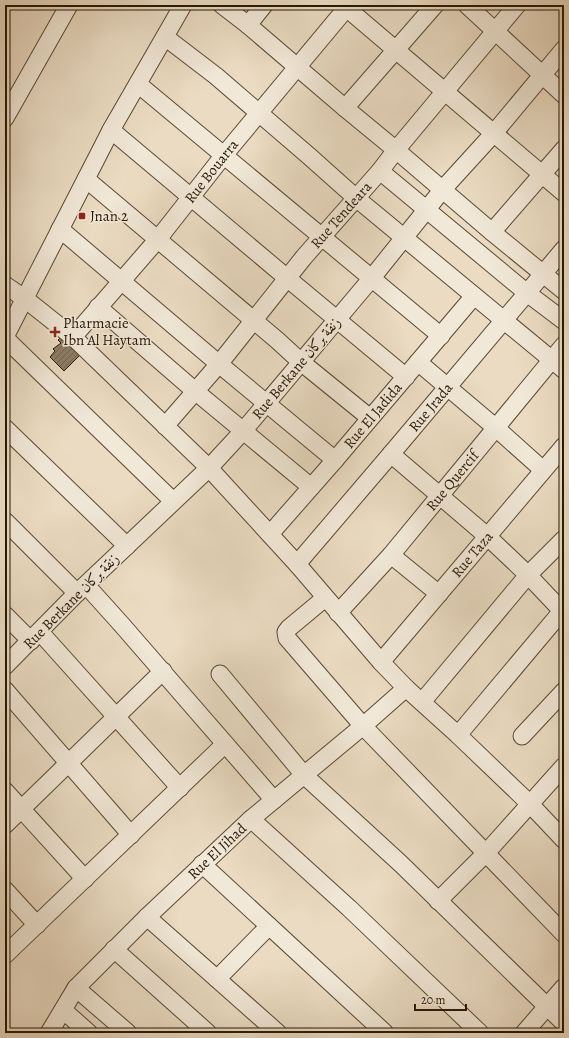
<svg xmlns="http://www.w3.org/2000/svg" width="569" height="1038" viewBox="0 0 569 1038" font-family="Alegreya,Amiri,serif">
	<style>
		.building { fill: url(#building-hatch); stroke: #261805 }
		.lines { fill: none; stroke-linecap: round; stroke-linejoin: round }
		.minor-casing { stroke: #574934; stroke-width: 19 }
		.minor { stroke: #f1e8d7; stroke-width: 17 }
		.poi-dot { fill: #8f2418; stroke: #f1e8d7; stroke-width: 1.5 }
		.labels { text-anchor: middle; stroke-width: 3; stroke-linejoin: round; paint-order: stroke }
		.street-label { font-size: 15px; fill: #261805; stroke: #f1e8d7 }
		.poi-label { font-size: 15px; fill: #261805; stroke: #f1e8d7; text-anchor: start }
	</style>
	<defs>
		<pattern id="building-hatch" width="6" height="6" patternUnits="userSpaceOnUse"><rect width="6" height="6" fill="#8c7d67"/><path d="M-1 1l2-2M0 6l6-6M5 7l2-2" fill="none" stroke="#726553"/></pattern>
	</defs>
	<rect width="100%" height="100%" fill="#eadbc2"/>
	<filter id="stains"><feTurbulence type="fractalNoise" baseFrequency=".005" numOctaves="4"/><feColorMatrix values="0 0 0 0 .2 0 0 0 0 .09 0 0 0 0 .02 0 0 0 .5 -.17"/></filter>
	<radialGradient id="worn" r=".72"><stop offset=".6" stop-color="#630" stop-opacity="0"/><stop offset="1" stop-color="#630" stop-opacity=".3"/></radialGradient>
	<polygon class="building" points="65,334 84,351 64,371 50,357 55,351 53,349 61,343 58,340"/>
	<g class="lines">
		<g class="minor-casing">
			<g id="minor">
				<polyline points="222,5 248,25 345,108 396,150 492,232 564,291"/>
				<polyline points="343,5 564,193"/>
				<polyline points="467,5 564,95"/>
				<polyline points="248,25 264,5"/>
				<polyline points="165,37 216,76 309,156 356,198 564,370"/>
				<polyline points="138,84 441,336"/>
				<polyline points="345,108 435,5"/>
				<polyline points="5,118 69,5"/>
				<polyline points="111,130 287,278 406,377"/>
				<polyline points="380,171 527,293 564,321"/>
				<polyline points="86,179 277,340 301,362 370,418"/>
				<polyline points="60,229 219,364 335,460"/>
				<polyline points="492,232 564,149"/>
				<polyline points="5,285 24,298 73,337 209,468 297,564 381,662 406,688 458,735 530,804 564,840"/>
				<polyline points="98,307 195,391 311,487"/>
				<polyline points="5,337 111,130 183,5"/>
				<path id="s1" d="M73,337L158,239L224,155L349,5"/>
				<polyline points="5,338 173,501"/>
				<polyline points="418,362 496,428 543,470"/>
				<path id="s2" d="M165,426L219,364L304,257L380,171L396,150L517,5"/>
				<polyline points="5,428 127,546"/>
				<polyline points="391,454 487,536 528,575 564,613"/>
				<polyline points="5,521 77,593"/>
				<path id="s3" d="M270,534L335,460L474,296"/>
				<polyline points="391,555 439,594"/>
				<path id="s4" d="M297,564L391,454L564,249"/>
				<polyline points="86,585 122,625 274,800"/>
				<polyline points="325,598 289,628 286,632 287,638 363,726 564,934"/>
				<path id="s5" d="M338,613L391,555L564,345"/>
				<polyline points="5,615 31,641"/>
				<polyline points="40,632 180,788"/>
				<path id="s6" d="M381,662L564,446"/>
				<polyline points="5,666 77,593 209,468 244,430 371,279 443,189 494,133 564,49"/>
				<polyline points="220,674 304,775 401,864 564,1023"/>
				<polyline points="5,690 131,835"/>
				<polyline points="422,702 528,575 564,539"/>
				<polyline points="458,735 562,611"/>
				<polyline points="522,736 564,691"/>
				<polyline points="5,791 85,879"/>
				<polyline points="251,819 349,908 480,1033"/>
				<polyline points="5,825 163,671"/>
				<polyline points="202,864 385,1033"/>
				<polyline points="5,890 37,925"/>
				<polyline points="438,901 486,853 564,766"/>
				<polyline points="147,917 278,1033"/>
				<polyline points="114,949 208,1033"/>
				<polyline points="5,955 225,744"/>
				<polyline points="217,979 269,926"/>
				<polyline points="76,988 128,1033"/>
				<polyline points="63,1010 89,1033"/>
				<path id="s7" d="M49,1033L76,988L147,917L251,819L363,726L406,688"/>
				<polyline points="524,1033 564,987"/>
			</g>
		</g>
		<use href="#minor" class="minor"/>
	</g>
	<g class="poi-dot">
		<rect x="78" y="212" width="8" height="8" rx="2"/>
		<path d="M53 326h4v4h4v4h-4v4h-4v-4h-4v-4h4z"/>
	</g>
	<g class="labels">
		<g class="street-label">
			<text dy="5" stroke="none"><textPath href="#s1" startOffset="216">Rue Bouarra</textPath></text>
			<text dy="5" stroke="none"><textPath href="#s2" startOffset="275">Rue Tendeara</textPath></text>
			<text transform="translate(296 368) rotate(-50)" y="5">Rue Berkane زنقة بركان</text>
			<text dy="5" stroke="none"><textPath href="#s4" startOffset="206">Rue Jrada</textPath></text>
			<text dy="5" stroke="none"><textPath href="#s3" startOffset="157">Rue El Jadida</textPath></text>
			<text dy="5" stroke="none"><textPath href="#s5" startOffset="175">Rue Quercif</textPath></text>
			<text dy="5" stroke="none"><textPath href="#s6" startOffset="141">Rue Taza</textPath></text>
			<text transform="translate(71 601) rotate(-45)" y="5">Rue Berkane زنقة بركان</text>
			<text dy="5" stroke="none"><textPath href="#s7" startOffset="249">Rue El Jihad</textPath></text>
		</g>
		<g class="poi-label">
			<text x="90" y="221">Jnan 2</text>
			<text x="63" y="328">Pharmacie<tspan x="63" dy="17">Ibn Al Haytam</tspan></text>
		</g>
	</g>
	<rect width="569" height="1038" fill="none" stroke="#eadbc2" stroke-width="20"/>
	<rect x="6" y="6" width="557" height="1026" fill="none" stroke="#261805" stroke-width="2"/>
	<rect x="10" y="10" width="549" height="1018" fill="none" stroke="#261805"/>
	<path d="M415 1004v6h51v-6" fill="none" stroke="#261805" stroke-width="2"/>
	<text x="421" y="1004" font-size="12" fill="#261805" stroke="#f1e8d7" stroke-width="3" paint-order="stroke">20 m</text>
	<rect width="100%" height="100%" filter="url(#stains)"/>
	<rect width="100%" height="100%" fill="url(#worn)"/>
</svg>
